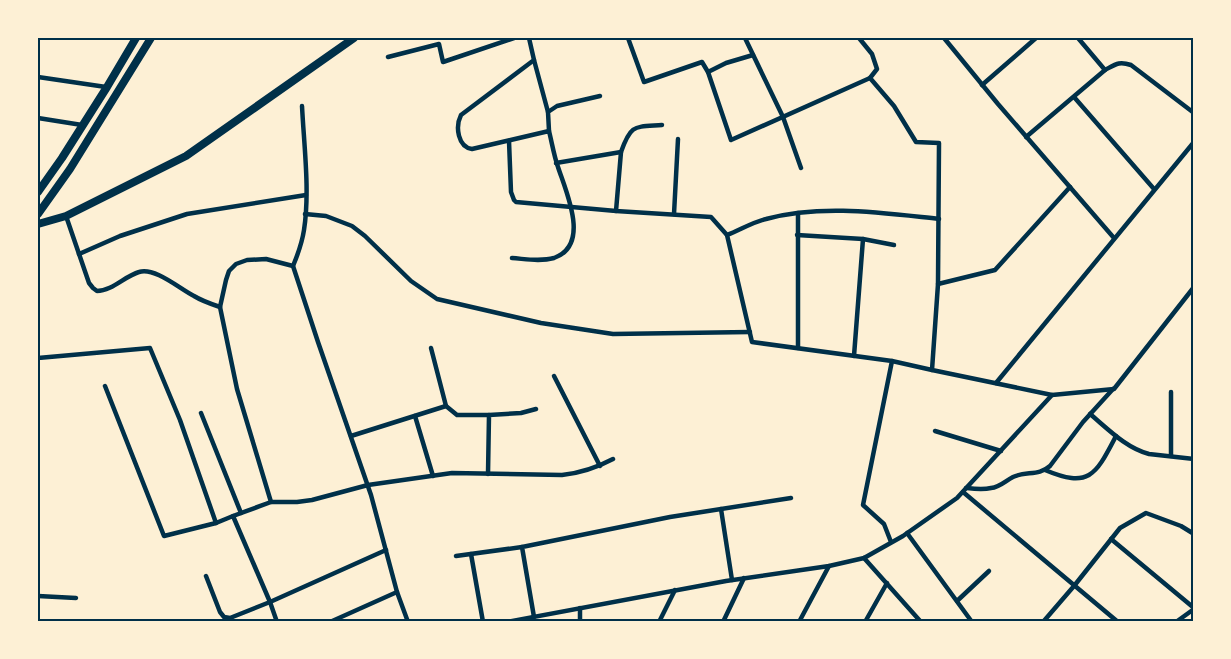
<svg xmlns="http://www.w3.org/2000/svg" width="1231" height="659" viewBox="0 0 1231 659" font-family="'PT Sans Narrow',sans-serif">
	<style>
		.lines { fill: none; stroke-linecap: round; stroke-linejoin: round }
		.minor { stroke: #003049; stroke-width: 4.5 }
		.primary { stroke: #003049; stroke-width: 8 }
		.neatline { fill: none; stroke: #003049; stroke-width: 2 }
	</style>
	<rect width="100%" height="100%" fill="#fdf0d5"/>
	<g class="lines">
		<g class="minor">
			<polyline points="628,38 644,82 702,62 708,72 731,140 870,78 877,69 872,54 859,38"/>
			<polyline points="745,38 783,117 801,168"/>
			<polyline points="944,38 998,104 1114,238"/>
			<polyline points="388,57 439,44 443,62 514,38"/>
			<polyline points="534,60 548,112"/>
			<path d="M1105,70C1116,64 1119,61 1131,65L1194,113"/>
			<polyline points="708,72 726,63 753,55"/>
			<polyline points="38,77 106,87"/>
			<polyline points="870,78 894,106 916,142 939,143 938,284 995,270 1070,187"/>
			<polyline points="982,85 1036,38"/>
			<polyline points="1074,97 1154,189"/>
			<polyline points="38,118 82,125"/>
			<polyline points="549,131 548,112 557,106 600,96"/>
			<polyline points="1026,137 1105,70 1078,38"/>
			<polyline points="509,141 511,192 514,200 516,202 616,211 711,217 727,235 752,342 892,361 863,505 884,524 891,542"/>
			<path d="M556,163L621,152C631,124 634,127 662,125"/>
			<polyline points="616,211 621,152"/>
			<polyline points="798,213 798,348"/>
			<polyline points="305,214 326,216 352,226 365,236 411,281 437,299 541,323 613,334 750,332"/>
			<polyline points="674,214 678,139"/>
			<path d="M66,216L89,283L93,288L97,291C112,291 125,276 139,272C155,267 180,289 194,296C202,301 211,304 220,307"/>
			<path d="M727,235C740,230 753,222 766,219C822,204 882,213 939,219"/>
			<polyline points="797,235 863,239 894,245"/>
			<polyline points="79,254 120,236 187,214 306,195"/>
			<path d="M512,258C526,259 540,262 554,258C591,245 566,192 558,167C554,156 552,143 549,131L472,149C458,147 455,127 461,115L534,60L529,38"/>
			<path d="M293,266C298,254 302,243 304,230C310,191 304,146 302,106"/>
			<polyline points="938,284 932,370 1052,395"/>
			<polyline points="431,348 446,406"/>
			<polyline points="854,356 863,239"/>
			<polyline points="38,358 150,348 180,420 216,523 233,516 270,602 277,622"/>
			<polyline points="892,361 932,370"/>
			<polyline points="554,376 600,466"/>
			<polyline points="996,383 1194,142"/>
			<polyline points="105,386 164,536 216,523"/>
			<polyline points="1171,392 1171,456"/>
			<polyline points="201,413 241,513"/>
			<path d="M1090,414C1108,429 1126,448 1149,454L1194,459"/>
			<polyline points="415,416 433,476"/>
			<polyline points="935,431 1001,451"/>
			<polyline points="351,436 446,406 457,415 489,415"/>
			<path d="M1045,470C1090,489 1096,474 1116,436"/>
			<polyline points="488,474 489,415 521,413 536,409"/>
			<path d="M966,488C975,489 983,490 991,488C1000,487 1005,481 1013,477C1026,471 1039,476 1050,466L1083,422L1113,389"/>
			<polyline points="963,492 1118,622"/>
			<path d="M271,502H297L312,500L368,485L452,473L562,475C581,473 596,468 613,459"/>
			<polyline points="721,509 732,580"/>
			<polyline points="233,516 271,502 237,389 220,307 226,280 229,271 236,264 247,260 266,259 293,266 318,342 371,495 397,592 408,622"/>
			<polyline points="907,533 972,622"/>
			<polyline points="1111,539 1194,608"/>
			<polyline points="471,554 483,622"/>
			<polyline points="456,556 522,547"/>
			<polyline points="864,558 921,622"/>
			<polyline points="206,576 220,612 224,617 230,618 270,602 386,550"/>
			<polyline points="38,596 76,598"/>
			<polyline points="957,601 989,571"/>
			<polyline points="580,608 580,622"/>
			<polyline points="534,617 522,547 670,517 791,498"/>
			<polyline points="330,622 397,592"/>
			<polyline points="507,622 726,581 829,566 864,558 903,536 957,498 1052,395 1114,389 1194,287"/>
			<polyline points="659,622 675,590"/>
			<polyline points="723,622 744,578"/>
			<polyline points="799,622 829,566"/>
			<polyline points="865,622 887,583"/>
			<polyline points="1043,622 1074,586 1120,528 1146,513 1181,526 1194,534"/>
			<polyline points="1176,622 1194,609"/>
		</g>
		<g class="primary">
			<polyline points="38,192 62,158 107,87 136,38"/>
			<polyline points="38,214 70,169 151,38"/>
			<polyline points="38,224 66,216 186,156 354,38"/>
		</g>
	</g>
	<rect width="1231" height="659" fill="none" stroke="#fdf0d5" stroke-width="78"/>
	<rect x="39" y="39" width="1153" height="581" class="neatline"/>
</svg>
